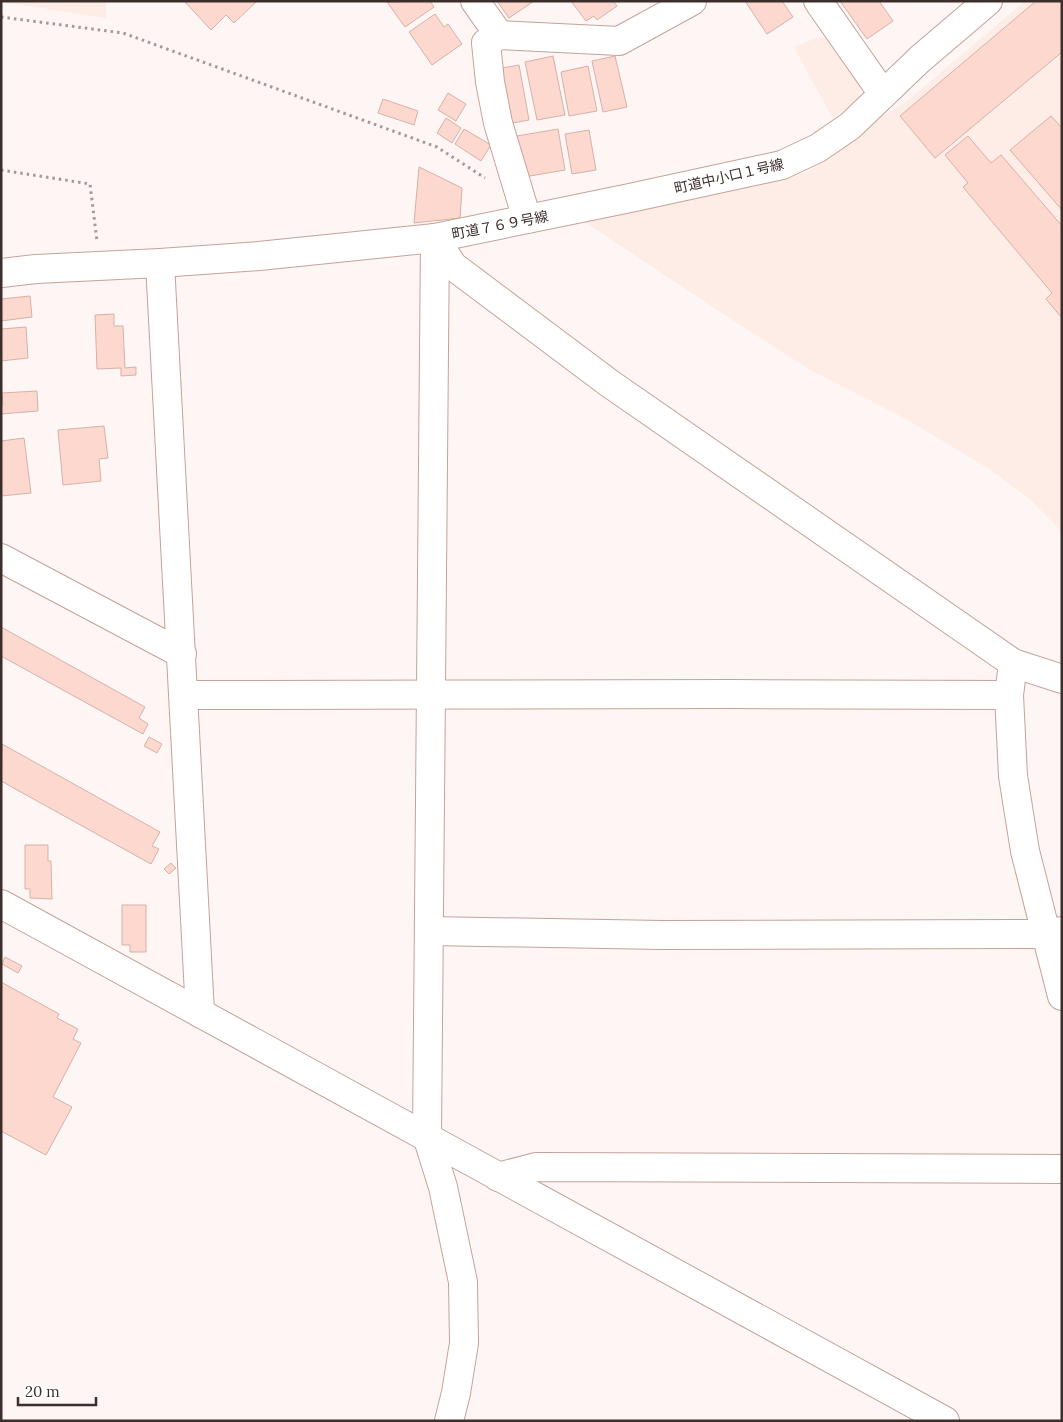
<svg xmlns="http://www.w3.org/2000/svg" width="1063" height="1422" viewBox="0 0 1063 1422" font-family="Lora,'Noto Sans JP',serif">
	<style>
		.built { fill: #feece6 }
		.building { fill: #fdd8ce; stroke: #d5b1a8 }
		.lines { fill: none; stroke-linecap: round; stroke-linejoin: round }
		.street-casing { stroke: #c4a298; stroke-width: 30 }
		.secondary-casing { stroke: #c4a298; stroke-width: 30 }
		.path { stroke: #a49997; stroke-width: 3; stroke-dasharray: 2.5 4; stroke-linecap: butt }
		.street { stroke: #fff; stroke-width: 28 }
		.secondary { stroke: #fff; stroke-width: 28 }
		.labels { text-anchor: middle; stroke-width: 4; stroke-linejoin: round; paint-order: stroke }
		.street-label { font-size: 14px; fill: #3c2e2b; stroke: #fff }
	</style>
	<rect width="100%" height="100%" fill="#fef6f4"/>
	<g class="built">
		<polygon points="106,1 106,18 1,2 1,1"/>
		<polygon points="1025,1 1062,1 1062,532 1031,500 989,469 906,419 812,371 737,323 585,222 792,177 806,172 828,160 881,117 907,101"/>
		<polygon points="827,37 861,83 859,97 833,119 794,47 814,39"/>
	</g>
	<g class="building">
		<polygon points="184,1 257,1 234,23 226,15 211,30"/>
		<polygon points="430,1 434,7 405,27 387,2"/>
		<polygon points="497,1 534,1 509,18"/>
		<polygon points="571,1 613,1 617,6 597,20 594,16 586,21"/>
		<polygon points="745,1 782,1 793,17 767,34"/>
		<polygon points="840,1 879,1 893,21 867,39"/>
		<polygon points="1036,1 1062,1 1062,52 935,158 900,116"/>
		<polygon points="435,14 444,27 448,24 462,44 432,65 409,32"/>
		<polygon points="553,56 565,115 537,120 525,62"/>
		<polygon points="615,56 627,107 603,112 592,61"/>
		<polygon points="519,65 529,120 507,124 497,69"/>
		<polygon points="588,66 597,111 569,116 561,72"/>
		<polygon points="448,93 466,104 456,121 438,110"/>
		<polygon points="383,99 418,111 414,125 378,113"/>
		<polygon points="1051,116 1062,128 1062,210 1010,150"/>
		<polygon points="446,118 461,128 452,143 437,133"/>
		<polygon points="464,129 491,145 481,161 455,144"/>
		<polygon points="558,129 565,170 524,177 517,136"/>
		<polygon points="589,130 596,170 572,174 565,134"/>
		<polygon points="968,136 991,163 1001,155 1062,226 1062,318 1046,299 1052,293 963,187 968,183 945,155"/>
		<polygon points="419,167 462,188 460,218 414,223"/>
		<polygon points="30,296 32,317 1,321 1,299"/>
		<polygon points="114,314 114,326 123,326 125,368 136,367 136,375 121,376 121,368 97,369 95,315"/>
		<polygon points="26,327 28,358 1,361 1,329"/>
		<polygon points="37,391 38,411 1,414 1,405 3,405 2,393"/>
		<polygon points="104,426 108,458 99,459 101,481 63,485 58,430"/>
		<polygon points="24,438 31,493 1,496 1,441"/>
		<polygon points="1,627 145,707 139,718 148,724 143,734 1,656"/>
		<polygon points="149,737 162,744 157,753 144,746"/>
		<polygon points="2,744 160,832 152,846 159,849 151,864 1,781"/>
		<polygon points="25,845 48,845 48,861 51,861 52,899 30,898 30,889 25,889"/>
		<polygon points="171,863 176,868 169,874 164,869"/>
		<polygon points="122,905 146,905 146,952 130,952 130,945 122,945"/>
		<polygon points="5,957 22,966 18,973 2,964"/>
		<polygon points="1,982 59,1014 57,1018 78,1029 73,1039 81,1043 53,1097 72,1107 46,1155 1,1131"/>
	</g>
	<g class="lines">
		<g class="street-casing">
			<g id="street">
				<polyline points="475,1 499,35 619,41 692,1"/>
				<polyline points="818,1 883,94"/>
				<polyline points="499,35 486,43 490,82 498,123 527,219"/>
				<polyline points="435,238 453,266 609,383 1013,663 1009,695"/>
				<polyline points="160,263 200,1013"/>
				<polyline points="1,273 36,269 160,263 259,256 435,238 630,198 782,165 818,148 850,126 920,59 988,1"/>
				<polyline points="1,558 182,654"/>
				<polyline points="1013,663 1062,679"/>
				<path d="M184,695C459,695 734,693 1009,695L1013,776L1025,851L1062,996"/>
				<polyline points="430,931 662,935 1046,934 1062,931"/>
				<polyline points="498,1177 536,1167 1062,1169"/>
			</g>
		</g>
		<g class="secondary-casing">
			<g id="secondary">
				<polyline points="435,238 427,1136 443,1187 463,1282 464,1343 456,1393 449,1421"/>
				<polyline points="1,904 945,1421"/>
			</g>
		</g>
		<g class="path">
			<polyline points="1,17 123,33 437,147 485,178"/>
			<polyline points="1,170 90,184 97,241"/>
		</g>
		<use href="#street" class="street"/>
		<use href="#secondary" class="secondary"/>
	</g>
	<g class="labels">
		<g class="street-label">
			<text transform="translate(729 176) rotate(-13)" y="5">町道中小口１号線</text>
			<text transform="translate(500 225) rotate(-11)" y="5">町道７６９号線</text>
		</g>
	</g>
	<rect width="1063" height="1422" fill="none" stroke="#3c2e2b" stroke-width="5"/>
	<path d="M18 1397v8h78v-8" fill="none" stroke="#3c2e2b" stroke-width="2.5"/>
	<text x="25" y="1397" font-size="15" fill="#3c2e2b" stroke="#ffffff" stroke-width="4" paint-order="stroke">20 m</text>
</svg>
